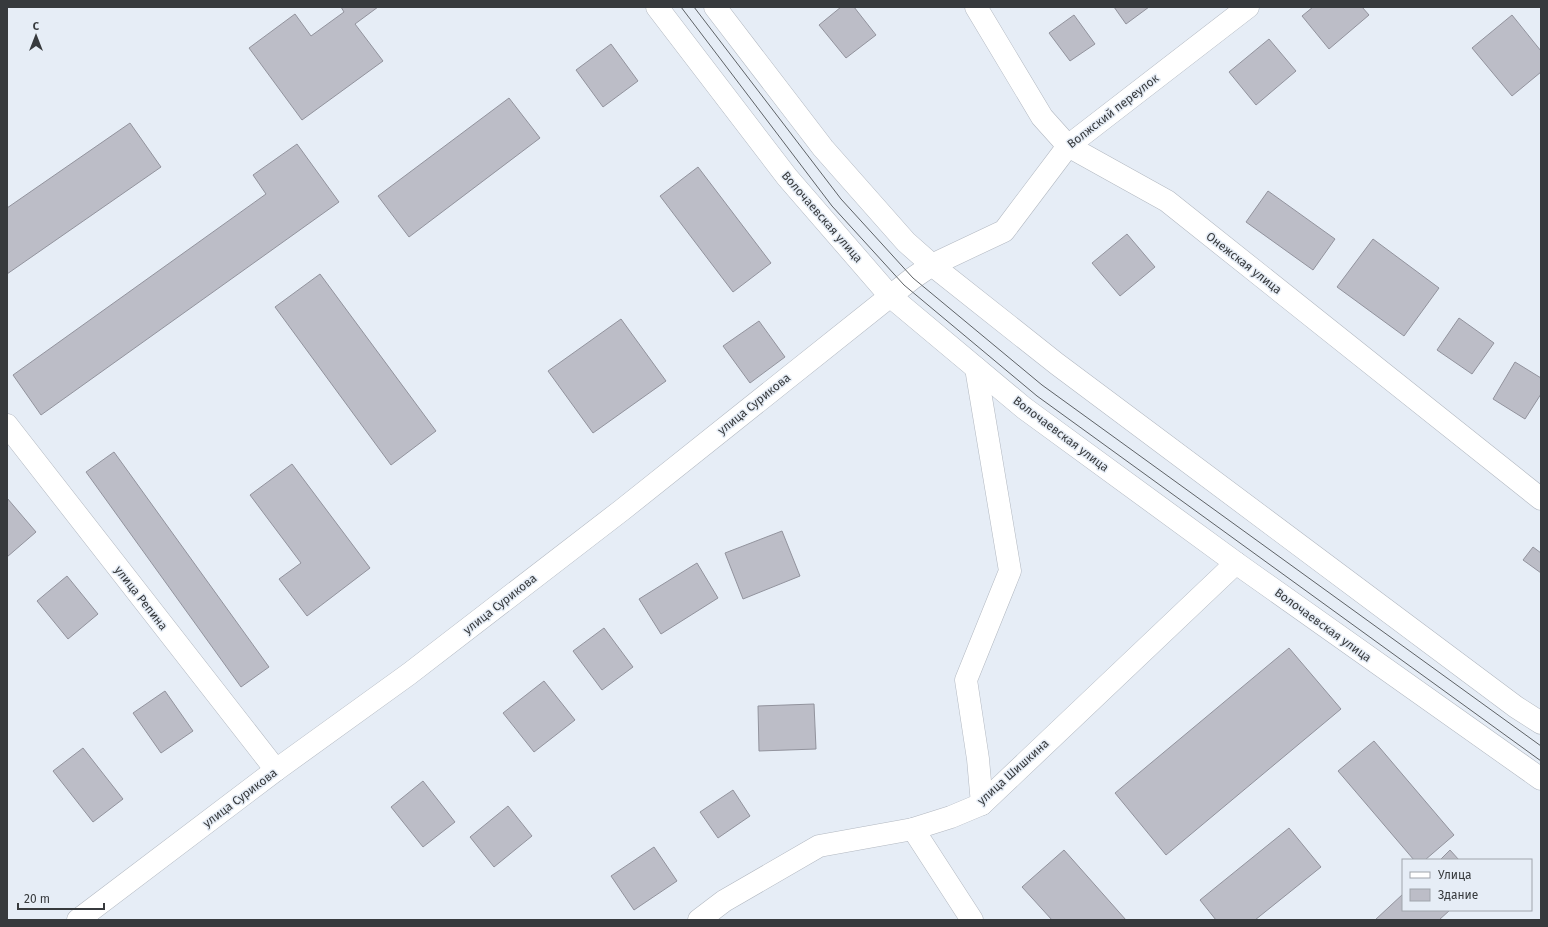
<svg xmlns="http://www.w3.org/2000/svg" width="1548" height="927" viewBox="0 0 1548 927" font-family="'Fira Sans',sans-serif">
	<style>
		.building { fill: #bcbdc7; stroke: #92939d }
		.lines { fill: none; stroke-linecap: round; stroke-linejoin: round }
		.minor-casing { stroke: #b2b8c1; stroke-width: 23 }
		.major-casing { stroke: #b2b8c1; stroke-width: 23 }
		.minor { stroke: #fff; stroke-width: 22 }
		.major { stroke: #fff; stroke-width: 22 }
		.tram { stroke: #5e6266; stroke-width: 1 }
		.labels { text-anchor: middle; stroke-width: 3; stroke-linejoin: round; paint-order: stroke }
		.street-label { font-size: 12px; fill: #373a3d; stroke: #e6edf6 }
	</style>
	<rect width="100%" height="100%" fill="#e6edf6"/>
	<g class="building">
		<polygon points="341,7 378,7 355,24 383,61 302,120 249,48 295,14 311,36 344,12"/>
		<polygon points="841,7 854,7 876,35 846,58 819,25"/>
		<polygon points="1114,7 1149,7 1126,24"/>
		<polygon points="1313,7 1362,7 1369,15 1329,49 1302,16"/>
		<polygon points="1074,15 1095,44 1070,61 1049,33"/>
		<polygon points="1512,15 1541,51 1541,72 1512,96 1472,48"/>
		<polygon points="1269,39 1296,71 1256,105 1229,72"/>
		<polygon points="611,44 638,81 603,107 576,70"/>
		<polygon points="509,98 540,138 409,237 378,196"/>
		<polygon points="130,123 161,167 7,274 7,208"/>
		<polygon points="297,144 339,202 41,415 13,375 266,194 253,175"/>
		<polygon points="698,167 771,263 733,292 660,196"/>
		<polygon points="1268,191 1335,239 1313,270 1246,222"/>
		<polygon points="1127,234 1155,267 1120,296 1092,263"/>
		<polygon points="1373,239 1439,288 1404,336 1337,287"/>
		<polygon points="320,274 436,431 391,465 275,307"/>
		<polygon points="1459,318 1494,343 1472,374 1437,350"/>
		<polygon points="621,319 666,381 593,433 548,371"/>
		<polygon points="759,321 785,357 750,383 723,346"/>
		<polygon points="1515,362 1541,378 1541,394 1525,419 1493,399"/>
		<polygon points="114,452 269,667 241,687 86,472"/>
		<polygon points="292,464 370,568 307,616 279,579 301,563 250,495"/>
		<polygon points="7,498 36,532 7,557"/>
		<polygon points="782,531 800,576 743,599 725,553"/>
		<polygon points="1533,547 1541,553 1541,573 1523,560"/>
		<polygon points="697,563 718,598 661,634 639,599"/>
		<polygon points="67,576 98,614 68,639 37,601"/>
		<polygon points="604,628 633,667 602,690 573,651"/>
		<polygon points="1289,648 1341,709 1166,855 1115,793"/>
		<polygon points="544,681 575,720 534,752 503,713"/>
		<polygon points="165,691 193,731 161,753 133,713"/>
		<polygon points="814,704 816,749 759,751 758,706"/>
		<polygon points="1374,741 1454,835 1425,860 1414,860 1338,771"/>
		<polygon points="83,748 123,799 93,822 53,771"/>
		<polygon points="423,781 455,822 423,847 391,807"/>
		<polygon points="733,790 750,816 718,838 700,812"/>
		<polygon points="508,806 532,836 494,867 470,837"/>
		<polygon points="1289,828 1321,867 1255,920 1216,920 1200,900"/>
		<polygon points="654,847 677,881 634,910 611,876"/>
		<polygon points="1064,850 1126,920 1052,920 1022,887"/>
		<polygon points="1450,850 1459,860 1440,860"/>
		<polygon points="1403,894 1403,910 1450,910 1439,920 1375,920"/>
	</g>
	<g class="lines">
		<g class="minor-casing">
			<g id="minor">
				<polyline points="976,7 1042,117 1068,146 1167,201 1541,499"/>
				<polyline points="976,368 1010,571 966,680 978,759 982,804"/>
				<polyline points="7,425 276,770"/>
				<polyline points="913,829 972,920"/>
				<polyline points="78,920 276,770 409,674 622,510 913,278 932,265 1004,231 1068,146 1248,7"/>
				<polyline points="699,920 724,901 819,846 913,829 951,817 982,804 1236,563"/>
			</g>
		</g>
		<g class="major-casing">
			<g id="major">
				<polyline points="657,7 787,177 890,296 1024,408 1236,563 1541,779"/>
				<polyline points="715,7 823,148 906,242 932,265 1057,364 1516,707 1541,723"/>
			</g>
		</g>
		<use href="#minor" class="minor"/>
		<use href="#major" class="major"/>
		<g class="tram">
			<polyline points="681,7 832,206 904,285 1037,396 1541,761"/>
			<polyline points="694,7 841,199 913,278 1042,385 1541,746"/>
		</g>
	</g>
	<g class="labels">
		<g class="street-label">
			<text transform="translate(1113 111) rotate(-38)" y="4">Волжский переулок</text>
			<text transform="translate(822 217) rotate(49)" y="4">Волочаевская улица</text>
			<text transform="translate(1244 263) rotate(38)" y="4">Онежская улица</text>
			<text transform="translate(754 404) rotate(-39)" y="4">улица Сурикова</text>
			<text transform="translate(1061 434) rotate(37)" y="4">Волочаевская улица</text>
			<text transform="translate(141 598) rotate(52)" y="4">улица Репина</text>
			<text transform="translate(500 604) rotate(-38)" y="4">улица Сурикова</text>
			<text transform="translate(1323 625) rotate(36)" y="4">Волочаевская улица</text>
			<text transform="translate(1013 772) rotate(-42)" y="4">улица Шишкина</text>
			<text transform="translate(240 798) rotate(-37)" y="4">улица Сурикова</text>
		</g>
	</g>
	<rect width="1548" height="927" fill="none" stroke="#373a3d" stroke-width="16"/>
	<rect x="1402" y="859" width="130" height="52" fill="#e6edf6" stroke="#a0a5ac"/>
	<rect x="1410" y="872" width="20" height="6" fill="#ffffff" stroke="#a0a5ac"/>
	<text x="1438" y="879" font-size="12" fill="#373a3d">Улица</text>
	<rect x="1410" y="889" width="20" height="12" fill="#bcbdc7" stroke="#a0a5ac"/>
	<text x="1438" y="899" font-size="12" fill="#373a3d">Здание</text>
	<g transform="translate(36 36)" stroke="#e6edf6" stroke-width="3" paint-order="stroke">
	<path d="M0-3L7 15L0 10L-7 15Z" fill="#373a3d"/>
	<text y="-6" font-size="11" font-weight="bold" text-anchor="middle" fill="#373a3d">С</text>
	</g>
	<path d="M18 903v6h86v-6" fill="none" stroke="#373a3d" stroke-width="2"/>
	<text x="24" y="903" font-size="12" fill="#373a3d" stroke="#e6edf6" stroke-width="3" paint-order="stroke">20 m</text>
</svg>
